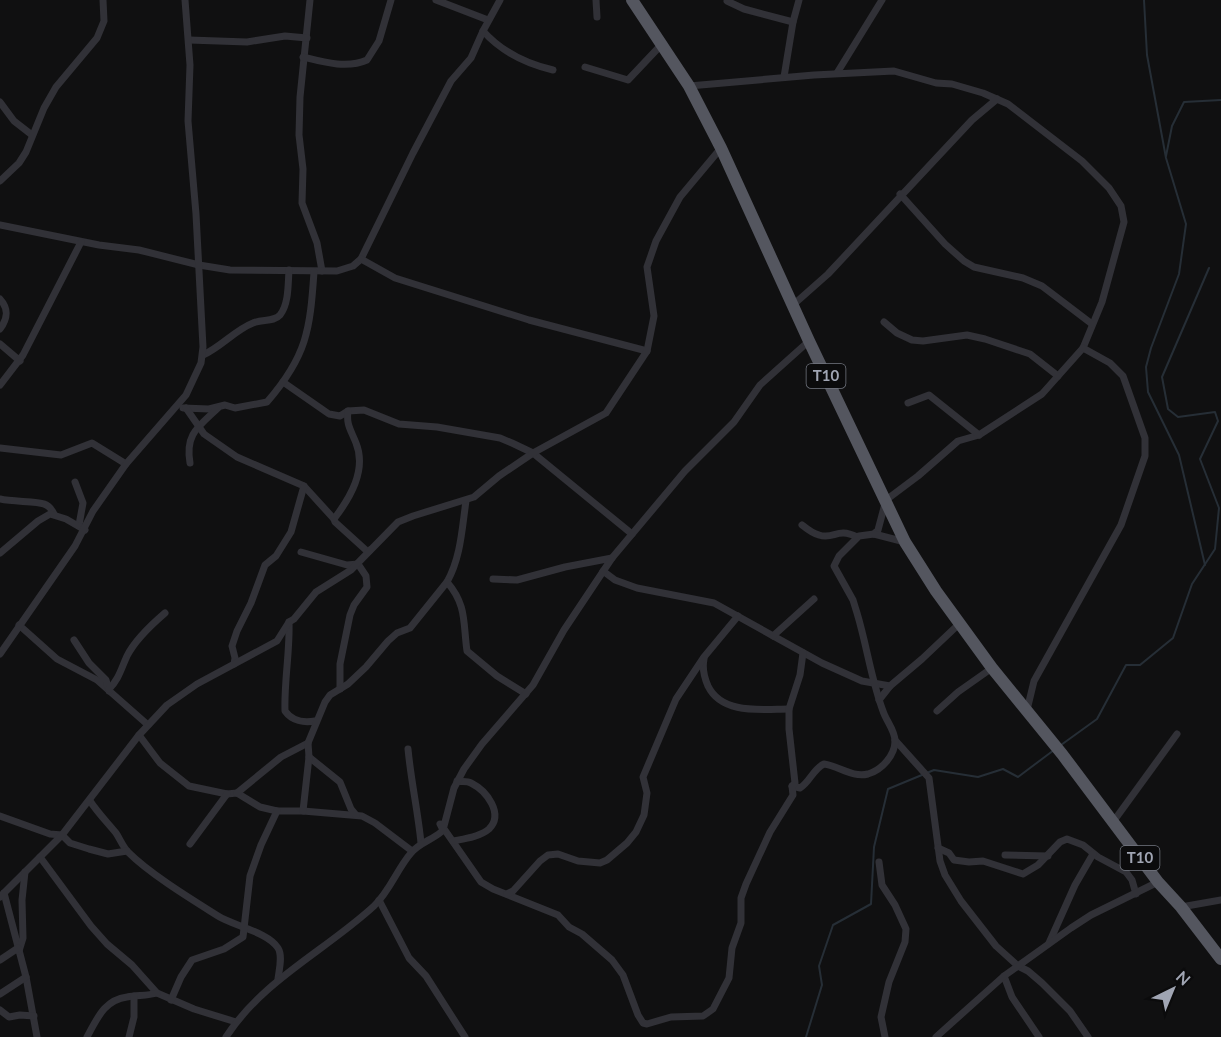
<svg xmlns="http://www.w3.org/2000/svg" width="1221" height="1037" viewBox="0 0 1221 1037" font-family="Lato,sans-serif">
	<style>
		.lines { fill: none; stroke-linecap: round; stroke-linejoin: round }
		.stream { stroke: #262e36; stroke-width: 2 }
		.minor { stroke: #313137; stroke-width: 7 }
		.trunk { stroke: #54565f; stroke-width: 12 }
		.labels { text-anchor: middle; stroke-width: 4.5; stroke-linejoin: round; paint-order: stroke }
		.shield { fill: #0b0b0c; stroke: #737781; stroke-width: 1.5 }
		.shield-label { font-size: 15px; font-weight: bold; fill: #a0a5b3 }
	</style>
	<rect width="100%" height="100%" fill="#101011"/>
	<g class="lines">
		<g class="stream">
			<polyline points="1144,0 1147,55 1166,158 1186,224 1179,274 1151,348 1146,367 1148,392 1179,455 1205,565"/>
			<polyline points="1166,156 1172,126 1184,102 1221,100"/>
			<polyline points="1061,745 1097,719 1126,665 1140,665 1173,638 1192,584 1215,549 1219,508 1200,459 1218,421 1215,412 1178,417 1168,409 1162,377 1209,268"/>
			<polyline points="806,1037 822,985 819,966 833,925 871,904 874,847 888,789 934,770 978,777 1003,769 1018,777 1054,750"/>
		</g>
		<g class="minor">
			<polyline points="310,0 300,97 299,135 303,169 302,203 317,243 322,271"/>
			<polyline points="436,0 488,20"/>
			<polyline points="596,0 597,17"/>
			<polyline points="727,1 744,9 793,22"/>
			<path d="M483,31C501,51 527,64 553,70"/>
			<polyline points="189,40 247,42 285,36 307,38"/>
			<path d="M303,57C323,62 347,69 367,60L379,41L391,0"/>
			<polyline points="585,67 628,80 662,44"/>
			<polyline points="837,73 882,0"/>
			<polyline points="784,77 793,22 799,0"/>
			<polyline points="689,86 814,75 894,71 936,83 952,84 983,93 1008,104 1082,161 1109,188 1121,206 1124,222 1102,302 1083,348 1042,394 979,435 958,441 918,476 886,500 878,530 874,534"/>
			<polyline points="0,102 14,121 32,135"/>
			<polyline points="0,181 19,163 26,152 44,108 56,87 97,38 104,21 103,0"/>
			<polyline points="900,194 945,244 964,261 974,267 1023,278 1042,286 1092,324"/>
			<polyline points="0,225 99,245 139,250 199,265 230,270 337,271 353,266 361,259 413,153 451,81 471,58 483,31 500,0"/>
			<polyline points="361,259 395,278 529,320 647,351"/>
			<path d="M0,299C9,309 8,318 0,329"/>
			<polyline points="793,305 828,274 972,120 997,99"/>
			<polyline points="884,322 897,333 912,340 923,341 967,335 985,339 1030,354 1058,376"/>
			<polyline points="0,344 20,361"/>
			<path d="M203,355C221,347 235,330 253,323C262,319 274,322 280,315C289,304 288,283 289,270"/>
			<polyline points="283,382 329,414 340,416 348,411 364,410 399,424 437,427 500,438 512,443 533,453 632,534"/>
			<polyline points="0,385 23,355 81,242"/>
			<polyline points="908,403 929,395 979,435"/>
			<path d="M183,408L209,409L225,405L235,408L267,402C307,356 310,330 314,272"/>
			<polyline points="186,408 204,434 237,457 304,486 334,519 335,522 368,552 370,550"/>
			<polyline points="0,448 61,455 92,443 126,464"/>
			<path d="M190,463C185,434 198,427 218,408"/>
			<polyline points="75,482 83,503 79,525"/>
			<path d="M0,499C11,502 37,501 44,504C48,505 52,510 54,514"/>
			<path d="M466,501C462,528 461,557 447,582C467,605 463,623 467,651L497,676L526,694"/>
			<path d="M334,519C350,498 367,470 356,443C351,430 346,425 348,411"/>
			<path d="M802,525C807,529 813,534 819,535C834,540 837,527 857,537"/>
			<polyline points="301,552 347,565 358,564 366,576 367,587 354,605 350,615 340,664 340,689"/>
			<polyline points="0,553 38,521 50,514 66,519 85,530"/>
			<polyline points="603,571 615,580 637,588 714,603 822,663 862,681 890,686"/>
			<polyline points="493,579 517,580 565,567 612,558"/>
			<path d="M289,622C290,652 284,681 285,711C292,721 304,723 315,721"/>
			<polyline points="19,625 57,659 97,680 148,725"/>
			<polyline points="773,636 814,599"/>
			<polyline points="74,640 89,663 106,680 109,691"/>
			<polyline points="0,654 75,546 93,511 126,464 186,395 201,363 203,347 196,214 188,121 190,65 185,0"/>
			<path d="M704,659C702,669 704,677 708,686C722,715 762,709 789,709"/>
			<polyline points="234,664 235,658 232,646 237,631 251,603 265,565 276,556 291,532 304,486"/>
			<path d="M109,689C119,679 121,669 127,656C135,640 151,625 165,613"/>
			<polyline points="879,700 890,686 922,659 959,624"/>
			<polyline points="1027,710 1034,681 1121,525 1145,456 1145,438 1123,376 1110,363 1083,348"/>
			<polyline points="937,711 958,692 992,668"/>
			<polyline points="139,735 160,763 189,786 227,794 237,793 260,807 277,811 303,811 362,816 375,823 412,851"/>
			<polyline points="895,740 929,778 940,861 945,875 961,901 996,946 1018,966 1028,971 1042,983 1070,1011 1088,1037"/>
			<path d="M408,749C411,781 418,812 421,843"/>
			<polyline points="309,757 340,782 351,809 356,815"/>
			<path d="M792,786L800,788C810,782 813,769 824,764C839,766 852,778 868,774C882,770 895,755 895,741C895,730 886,721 883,711C871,679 867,646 857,613L853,600L834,566L839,556L859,536L874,534L905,542"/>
			<polyline points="237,793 281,757 308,743"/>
			<path d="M90,801C98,813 107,822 116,833C120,839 123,847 128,852C150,874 191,899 218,916C234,926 268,932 278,948C283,956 279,970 278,979"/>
			<polyline points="303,811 309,757 308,743 325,702 330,695 348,684 366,667 388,641 397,633 410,628 447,582"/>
			<polyline points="0,816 50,834 62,835 70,843 89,849 108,854 127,851"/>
			<polyline points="1113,822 1177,734"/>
			<polyline points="442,826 481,882 493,889 558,915 569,927 582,934 612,960 623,975 638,1015 643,1023 647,1024 671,1017 703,1016 713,1009 729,978 732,948 741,923 741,898 746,884 770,832 793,795 792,786 795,783 789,729 789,709 800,675 803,653"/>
			<path d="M453,841C463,839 480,837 489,829C504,814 487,791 471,783C467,781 462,782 457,781"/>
			<polyline points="190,844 227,794"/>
			<polyline points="938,848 949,853 954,860 969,862 983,861 1023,874 1038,865 1060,842 1067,839 1083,845 1098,857 1126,872 1132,880 1136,894"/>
			<polyline points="1005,855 1048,856"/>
			<polyline points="40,857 91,926 107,944 132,965 157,993 194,1009 236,1022"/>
			<polyline points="879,862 882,885 895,905 906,929 905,942 889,982 881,1017 885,1037"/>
			<polyline points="4,893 26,977 37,1037"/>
			<polyline points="507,894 513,891 540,861 548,855 558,854 578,861 600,863 607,860 627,843 636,832 644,815 647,793 643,777 676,699 704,657 738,616"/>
			<polyline points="0,897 62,835 139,735 167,705 197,684 277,641 289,622 294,619 316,592 351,570 398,522 413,516 474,497 499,476 533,453 606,413 647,351 654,316 647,267 656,241 680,197 721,148"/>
			<polyline points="379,900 409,958 426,976 465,1037"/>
			<polyline points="1181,907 1221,900"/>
			<polyline points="1049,943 1075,885 1093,854"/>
			<polyline points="19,951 23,938 22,900 25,872"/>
			<polyline points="0,960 18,948"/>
			<polyline points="1004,976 1012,997 1039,1037"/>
			<polyline points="0,994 26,977"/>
			<polyline points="171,1000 181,977 192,960 224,949 243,937 250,876 261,845 277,811"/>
			<polyline points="0,1010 9,1017 20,1015 34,1016"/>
			<path d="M87,1037C97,1019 104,1000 127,997C138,995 147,996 157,993"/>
			<polyline points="129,1037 134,1017 134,996"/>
			<path d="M226,1037C263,980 325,951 374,906C390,891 397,869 411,853C419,843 432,840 441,832L443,830L440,824L444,826L454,788L464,769L482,744L533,685L564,630L612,558L685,471L734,422L760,385L809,341"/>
			<polyline points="936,1037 1004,976 1071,928 1091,915 1158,882"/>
		</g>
		<polyline class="trunk" points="632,0 689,86 721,148 809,341 905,542 936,591 992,668 1062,754 1158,882 1181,907 1221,959"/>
	</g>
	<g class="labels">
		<g class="shield">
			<rect x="806.5" y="364" width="39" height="24" rx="4.5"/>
			<rect x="1120.5" y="846" width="39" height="24" rx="4.5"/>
		</g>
		<g class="shield-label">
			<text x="826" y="381">T10</text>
			<text x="1140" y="863">T10</text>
		</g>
	</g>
	<g transform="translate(1173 989) rotate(43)" stroke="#0b0b0c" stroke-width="4.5" paint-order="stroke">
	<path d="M0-4.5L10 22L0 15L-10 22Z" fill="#a0a5b3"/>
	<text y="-9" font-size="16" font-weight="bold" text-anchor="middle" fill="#a0a5b3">N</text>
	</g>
</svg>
